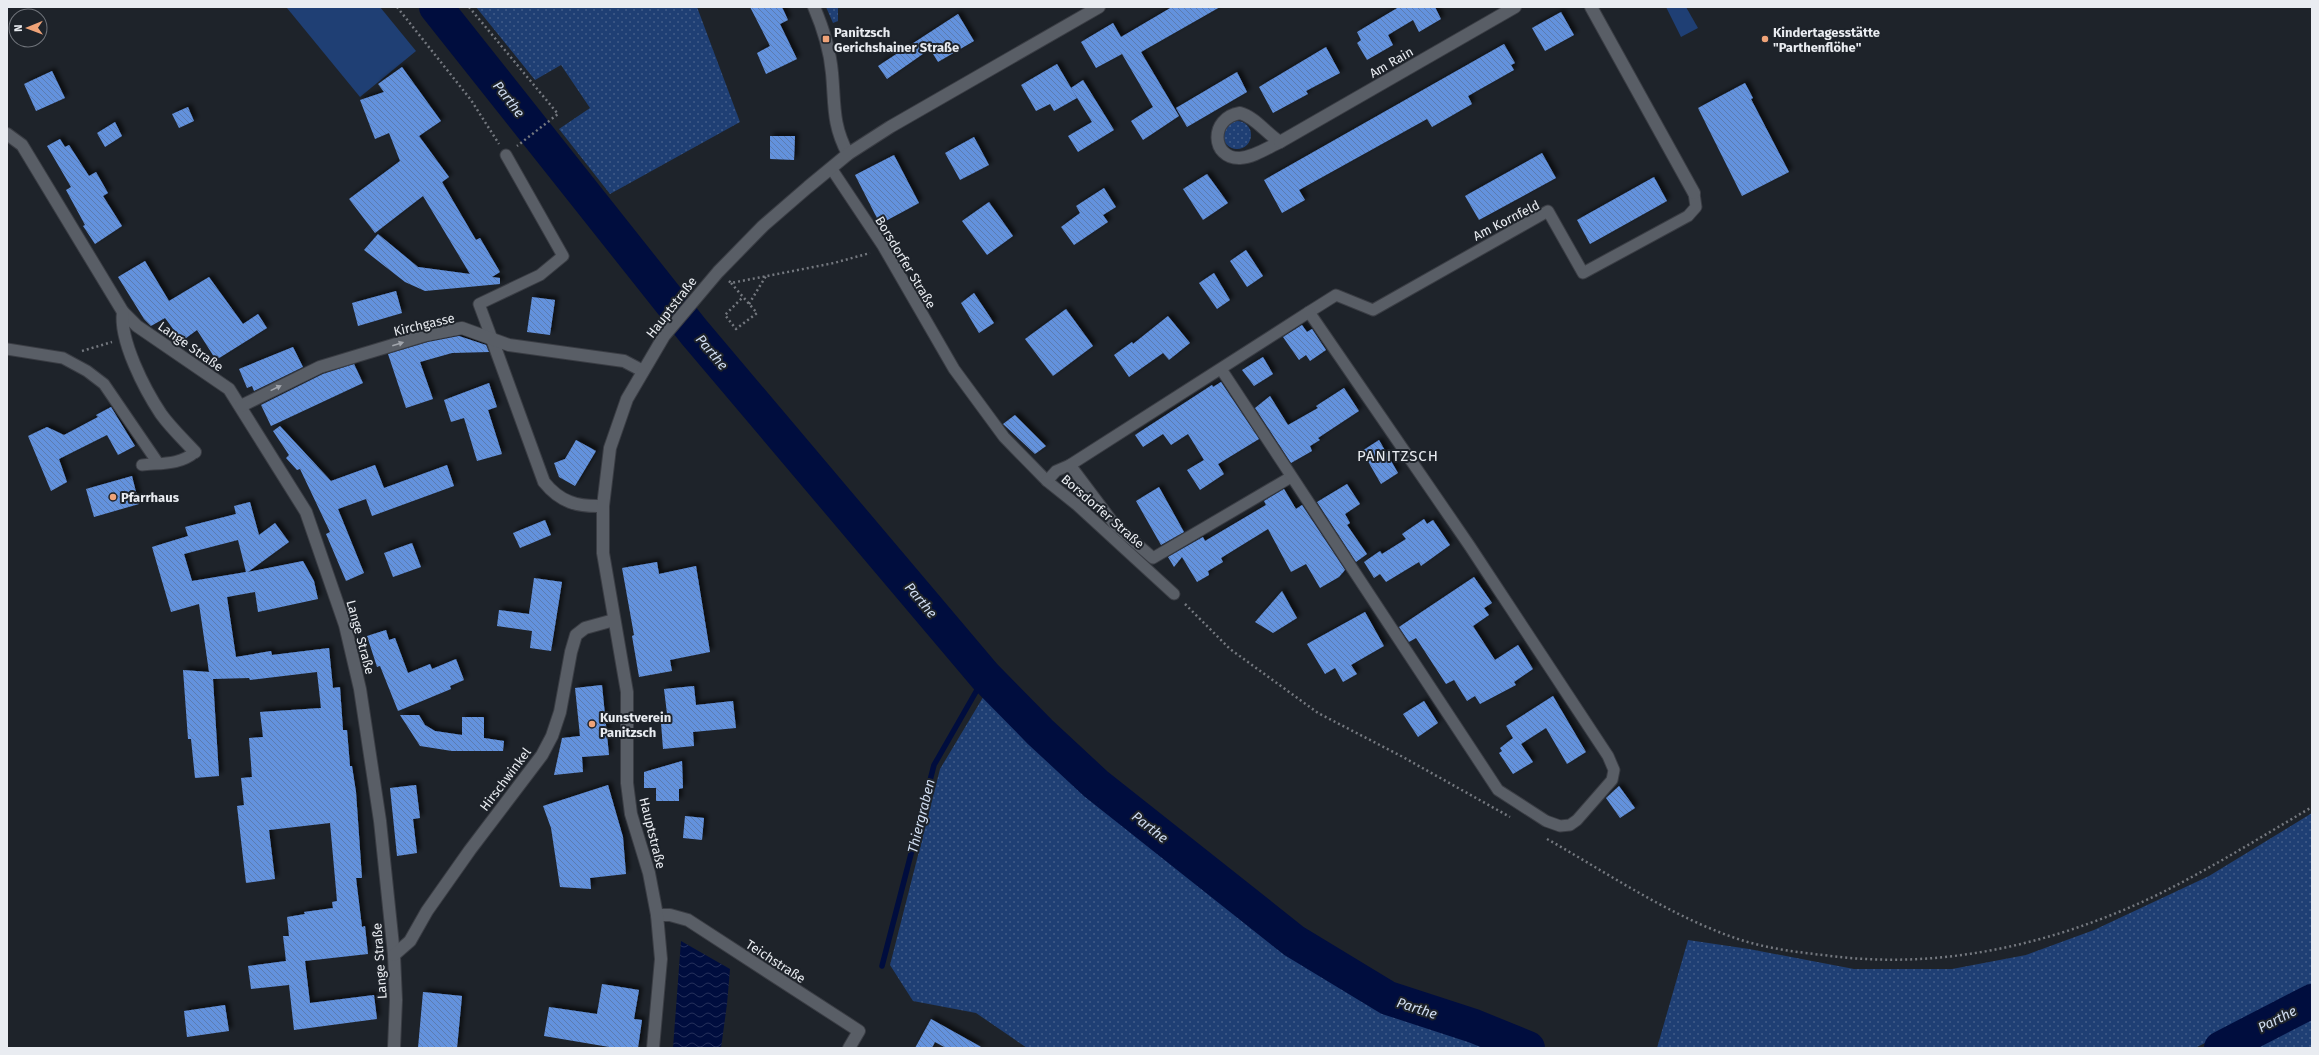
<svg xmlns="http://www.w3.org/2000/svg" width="2319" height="1055" viewBox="0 0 2319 1055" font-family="'Fira Sans',sans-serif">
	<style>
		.grass { fill: url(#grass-dots) }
		.garden { fill: #1f3f74 }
		.water { fill: url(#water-waves) }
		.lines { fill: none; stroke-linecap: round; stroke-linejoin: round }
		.stream { stroke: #000d3e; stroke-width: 5.5 }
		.river { stroke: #000d3e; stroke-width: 34 }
		.building { fill: url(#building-back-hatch); fill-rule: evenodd; filter: url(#shadow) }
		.lane-casing { stroke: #3a3d44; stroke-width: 13 }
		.street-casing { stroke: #3a3d44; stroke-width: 14 }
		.secondary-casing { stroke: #3a3d44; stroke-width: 14 }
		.path { stroke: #74787f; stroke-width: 2.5; stroke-dasharray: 2 3; stroke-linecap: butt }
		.lane { stroke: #595e66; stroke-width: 11 }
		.street { stroke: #595e66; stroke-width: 12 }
		.secondary { stroke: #595e66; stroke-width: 12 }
		.oneway { fill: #a1a5ac }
		.poi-dot { fill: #efa378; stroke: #1e232a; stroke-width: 1.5 }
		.labels { text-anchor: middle; stroke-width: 4; stroke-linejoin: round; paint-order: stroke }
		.poi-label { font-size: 13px; font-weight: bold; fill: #e9ecf1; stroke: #1e232a; text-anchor: start }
		.street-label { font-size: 13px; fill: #e9ecf1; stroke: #1e232a }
		.water-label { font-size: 14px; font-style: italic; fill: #cfdcf0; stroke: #1e232a }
		.quarter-label { font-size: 15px; letter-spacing: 1px; fill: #e9ecf1; stroke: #1e232a }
	</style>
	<defs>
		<pattern id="grass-dots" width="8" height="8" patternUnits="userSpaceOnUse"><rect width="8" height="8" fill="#1f3f74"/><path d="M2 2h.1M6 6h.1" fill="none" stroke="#405b88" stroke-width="1.8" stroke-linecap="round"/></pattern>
		<pattern id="water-waves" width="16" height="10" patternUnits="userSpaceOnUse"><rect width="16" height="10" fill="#000d3e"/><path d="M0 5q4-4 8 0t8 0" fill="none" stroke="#25305a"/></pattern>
		<pattern id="building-back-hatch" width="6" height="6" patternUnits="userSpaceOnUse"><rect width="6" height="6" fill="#6492dd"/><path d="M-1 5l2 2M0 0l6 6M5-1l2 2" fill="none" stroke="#5b7cb0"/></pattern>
		<filter id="shadow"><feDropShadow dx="3.5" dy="-3.5" stdDeviation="2" flood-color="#0009"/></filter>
	</defs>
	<rect width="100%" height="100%" fill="#1e232a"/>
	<g class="grass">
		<polygon points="476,7 697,7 740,122 610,194 559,129 590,108 561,65 535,80"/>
		<polygon points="826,7 838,7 838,21 833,23"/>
		<circle cx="1237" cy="135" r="14"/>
		<polygon points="988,689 1105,806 1280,941 1387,1007 1494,1048 1027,1048 976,1013 913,1001 890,965 940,769"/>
		<polygon points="2312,813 2312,990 2195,1048 1657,1048 1688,940 1749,949 1854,969 1952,969 2026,955 2094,930 2209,876"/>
		<polygon points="2312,1011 2312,1048 2240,1048"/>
	</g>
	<g class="garden">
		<polygon points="380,7 416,51 360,97 287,8"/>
		<polygon points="1666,7 1686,7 1698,28 1681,37"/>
	</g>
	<polygon class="water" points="681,941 730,969 727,1004 721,1048 673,1048"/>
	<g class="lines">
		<polyline class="stream" points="882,966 934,765 985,676"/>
		<g class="river">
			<polyline points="436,7 694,332 985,676 1040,732 1096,784 1294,941 1388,998 1474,1026 1528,1048"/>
			<polyline points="2221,1048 2312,1001"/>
		</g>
	</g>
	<g class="building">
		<polygon points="750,7 782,7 788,20 780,24 797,59 766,74 757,53 770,46"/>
		<polygon points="1172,7 1220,7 1141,52 1179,116 1143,140 1131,121 1153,107 1122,54 1096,68 1081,42 1113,23 1121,37"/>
		<polygon points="1399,7 1435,7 1441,19 1419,32 1413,20 1388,35 1393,45 1367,60 1357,43 1361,40 1357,32"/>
		<polygon points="1561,12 1574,35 1545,51 1532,28"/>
		<polygon points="958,14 974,41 938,62 930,49 887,79 878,66"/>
		<polygon points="1504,44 1515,63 1511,65 1514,70 1468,96 1472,104 1432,127 1427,119 1299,190 1305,200 1282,213 1264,180"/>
		<polygon points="1326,47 1340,73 1306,91 1308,94 1273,113 1259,87"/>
		<polygon points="1057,64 1077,98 1054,111 1050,104 1036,111 1021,85"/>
		<polygon points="402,67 441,121 419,136 449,177 442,182 476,240 480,238 500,272 492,277 500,278 500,284 425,291 405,282 364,250 378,234 418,267 470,274 423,196 375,233 349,199 400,161 389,133 375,139 360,100 384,92 378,84"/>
		<polygon points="52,71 65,98 36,111 24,84"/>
		<polygon points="1237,72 1247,92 1187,127 1176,108"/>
		<polygon points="1083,80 1114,130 1078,152 1068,136 1092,122 1071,88"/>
		<polygon points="1745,83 1753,98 1751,99 1789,172 1742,196 1698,108"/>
		<polygon points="188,107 194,121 179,128 172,114"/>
		<polygon points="115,122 122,136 105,147 97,133"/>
		<polygon points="770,136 795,136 794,160 770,159"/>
		<polygon points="974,137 989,165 960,180 945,153"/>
		<polygon points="60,139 65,147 69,145 89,176 96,172 108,193 103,196 122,226 95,244 83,226 85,225 66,190 71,187 47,146"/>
		<polygon points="1542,153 1556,178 1479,220 1465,196"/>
		<polygon points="894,155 919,203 880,224 855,175"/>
		<polygon points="1207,174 1228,203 1203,220 1183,189"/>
		<polygon points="1654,177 1667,201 1590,244 1577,220"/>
		<polygon points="1104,188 1116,207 1103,215 1108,222 1074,245 1061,227 1080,213 1076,206"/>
		<polygon points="989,202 1013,236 987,255 962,221"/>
		<polygon points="1246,250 1263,276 1247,287 1230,261"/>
		<polygon points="145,261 169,301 209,277 243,324 258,314 267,328 216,360 197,330 182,341 165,318 151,326 144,319 118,277"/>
		<polygon points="1214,273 1230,300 1217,309 1199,283"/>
		<polygon points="396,291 402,313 358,326 352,303"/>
		<polygon points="974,293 994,323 979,333 961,303"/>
		<polygon points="532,297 555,300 550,335 527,332"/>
		<polygon points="1066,309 1093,346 1053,376 1025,339"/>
		<polygon points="1168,316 1190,343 1169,360 1163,353 1129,377 1114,355 1132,342 1133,344"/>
		<polygon points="1302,325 1307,332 1312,329 1326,350 1310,361 1306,355 1299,360 1283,337"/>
		<polygon points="459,336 486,345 489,352 452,353 420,362 433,399 406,408 388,354 428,342"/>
		<polygon points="293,347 303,367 254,391 252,386 247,388 239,369"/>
		<polygon points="1263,357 1273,374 1254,386 1242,370"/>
		<polygon points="354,364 363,383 271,426 261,405 323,374"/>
		<polygon points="1221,382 1259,439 1218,464 1224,474 1200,490 1187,470 1204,460 1188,434 1171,445 1163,434 1143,447 1135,435 1212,385 1213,387"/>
		<polygon points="489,383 497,407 488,410 502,454 477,461 464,418 451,422 444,400"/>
		<polygon points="1344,388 1359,411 1318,438 1320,440 1310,446 1312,451 1291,463 1255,408 1270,396 1288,425 1318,408 1316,406"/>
		<polygon points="111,407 135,446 118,455 107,435 59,459 67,482 51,491 28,436 47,427 64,435 98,417 96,415"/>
		<polygon points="1015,415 1046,446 1035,454 1003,424"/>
		<polygon points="280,426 331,481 375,465 384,488 447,465 454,486 372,516 366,499 338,509 364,573 346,581 326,534 330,532 300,469 297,470 286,458 289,455 273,431"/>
		<polygon points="576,440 596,451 575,486 559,477 554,463 565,459"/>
		<polygon points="1379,440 1398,473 1381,484 1362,451"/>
		<polygon points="132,476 139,504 94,517 86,489"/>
		<polygon points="1347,484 1360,504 1345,514 1350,523 1347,525 1367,554 1356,562 1317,502"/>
		<polygon points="1159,487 1184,532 1161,545 1136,501"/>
		<polygon points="1284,489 1296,509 1302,505 1345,570 1339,577 1320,588 1306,564 1291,572 1268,529 1221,558 1223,562 1208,571 1209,575 1197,582 1182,557 1174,567 1168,557 1203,537 1205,541 1266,505 1264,501"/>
		<path d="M250,502L259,535L275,523L289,542L248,572L303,561L314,581L318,599L258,612L255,592L227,597L236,657L271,651L272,655L329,648L333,688L340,687L343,730H347L350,766H352L356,792L362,878H356L362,927L365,926L368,954L305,961L310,1003L374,995L377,1019L294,1030L289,985L251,989L248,966L286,961L283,936H289L287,917L305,914L304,912L333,908L332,902L337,901L330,823L269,830L275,879L246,883L237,806L244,805L241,778L252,777L249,738L263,737L260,712L321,708L317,672L250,680L249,678L213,679L219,776L195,778L191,739H188L183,670L209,672L199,604L171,612L152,547L188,536L185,527L236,514L234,506ZM238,540L246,572L192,581L184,554Z"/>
		<polygon points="1424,519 1427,524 1433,520 1450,545 1421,566 1419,562 1386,582 1380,574 1374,578 1364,562 1380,551 1382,554 1406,539 1402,534"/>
		<polygon points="545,520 551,535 520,548 513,533"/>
		<polygon points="412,543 421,567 393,577 384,553"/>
		<polygon points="657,562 659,574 696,566 710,652 670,660 672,671 639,677 632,636 634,635 622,568"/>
		<polygon points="1474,577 1492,603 1484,608 1489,615 1473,626 1495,660 1518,645 1533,669 1514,682 1516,685 1480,704 1475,696 1467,701 1454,680 1446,684 1416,638 1409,642 1399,627"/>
		<polygon points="534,578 562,582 551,651 530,648 532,631 497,626 499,610 529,614"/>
		<polygon points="1282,591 1297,618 1273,633 1255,622"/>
		<polygon points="1365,612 1384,646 1351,665 1357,674 1343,682 1335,668 1325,674 1307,644"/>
		<polygon points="386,630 389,640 395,638 408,673 430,664 432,669 456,659 464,680 450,686 451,689 398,711 380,666 377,667 367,636"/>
		<polygon points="602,685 609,755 582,757 583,772 554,775 562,738 580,736 575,688"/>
		<polygon points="694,686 696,705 733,701 736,728 693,732 694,746 663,749 661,723 668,722 664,689"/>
		<polygon points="1553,696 1586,752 1567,764 1546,728 1521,744 1533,762 1513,774 1499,753 1502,751 1500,748 1513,738 1506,726"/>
		<polygon points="1424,701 1438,723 1418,737 1403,714"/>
		<polygon points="400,715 419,715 425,725 435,731 462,735 462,717 484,717 484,738 504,741 503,751 452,751 420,746"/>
		<polygon points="682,761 683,788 679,789 679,801 656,801 656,788 644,788 644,772"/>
		<polygon points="416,785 420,818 413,819 417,853 397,856 390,788"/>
		<polygon points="608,785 623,837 626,874 590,878 591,889 560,887 551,828 543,806"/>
		<polygon points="1619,786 1635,808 1620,818 1606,798"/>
		<polygon points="685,816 704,818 702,840 683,838"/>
		<polygon points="602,984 639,990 634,1019 642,1020 638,1048 615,1048 544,1036 549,1007 597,1014"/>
		<polygon points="423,992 462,996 457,1048 418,1048"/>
		<polygon points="225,1005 229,1031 187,1037 184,1011"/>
		<polygon points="931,1019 983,1048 946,1048 935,1042 932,1048 915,1048"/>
	</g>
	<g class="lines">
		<g class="lane-casing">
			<g id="lane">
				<polyline points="831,168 883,246 954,369 1004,437 1047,481 1077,505 1174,594"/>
				<polyline points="1309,312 1336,295 1373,310 1548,211 1583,273 1688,216 1696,207 1694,193"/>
				<polyline points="492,339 479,304 540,275 563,256 506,155"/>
				<polyline points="7,349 63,358 87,371 104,384 158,463"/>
				<path d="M142,465C161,463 180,465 195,452"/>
				<polyline points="1070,465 1115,525 1153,558 1291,477"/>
				<polyline points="1047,481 1056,471 1070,465 1309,312 1469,545 1608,756 1614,770 1612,780 1577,820 1570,825 1560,826 1546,821 1498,790 1221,369"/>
			</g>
		</g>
		<g class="street-casing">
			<g id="street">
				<polyline points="1591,7 1694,193"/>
				<path d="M1240,113C1255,117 1266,133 1280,142C1267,148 1254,157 1240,158C1211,159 1209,118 1240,113Z"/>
				<polyline points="7,134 22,145 123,312 137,326 229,389 306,512 345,625 360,689 380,821 394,955 396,1000 394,1048"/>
				<polyline points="1280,142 1515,7"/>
				<path d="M123,312C119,340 145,390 161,414C171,428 184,440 195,452"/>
				<path d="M492,339L544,482C560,502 577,507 603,506"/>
				<polyline points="241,406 320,367 426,335 462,328 509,345 624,361 643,371"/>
				<polyline points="657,915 670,915 688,920 859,1031 849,1048"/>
				<polyline points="394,955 410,941 427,911 470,850 542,755 552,736 560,712 571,652 576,635 585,628 614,620"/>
			</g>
		</g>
		<g class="secondary-casing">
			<g id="secondary">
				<path d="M814,7C823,28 830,50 832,73C835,105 832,124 848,154"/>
				<polyline points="653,1048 661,959 657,915 649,873 631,814 627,783 627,692 603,553 603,506 610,448 627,399 664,336 718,272 763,226 808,187 848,154 890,127 1099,7"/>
			</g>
		</g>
		<g class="path">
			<polyline points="397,7 471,100 499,144"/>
			<polyline points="469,7 558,114 517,146"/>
			<polyline points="729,281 731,283 834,263 870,253"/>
			<polyline points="731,283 757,313 736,329 725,315 743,297"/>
			<polyline points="749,304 766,276"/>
			<polyline points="82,351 112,342"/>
			<polyline points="1185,604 1230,649 1318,713 1401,756 1510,817"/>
			<path d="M1547,839C1609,874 1670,916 1738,939C1765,948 1795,952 1823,955C1939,971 2052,945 2157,895C2210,869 2261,837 2312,807"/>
		</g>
		<use href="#lane" class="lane"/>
		<use href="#street" class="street"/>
		<use href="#secondary" class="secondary"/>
	</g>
	<defs><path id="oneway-solid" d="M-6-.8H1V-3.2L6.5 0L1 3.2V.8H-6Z"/></defs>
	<g class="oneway">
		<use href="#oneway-solid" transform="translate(398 344) rotate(-17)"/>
		<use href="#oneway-solid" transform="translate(276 388) rotate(-26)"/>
	</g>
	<g class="poi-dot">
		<rect x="822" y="35" width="8" height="8" rx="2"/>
		<circle cx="1765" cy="39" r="4"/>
		<circle cx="113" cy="497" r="4"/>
		<circle cx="592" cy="724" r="4"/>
	</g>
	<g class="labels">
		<g class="poi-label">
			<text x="834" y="37">Panitzsch<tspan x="834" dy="15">Gerichshainer Straße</tspan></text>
			<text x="1773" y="37">Kindertagesstätte<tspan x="1773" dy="15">"Parthenflöhe"</tspan></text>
			<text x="121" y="502">Pfarrhaus</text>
			<text x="600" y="722">Kunstverein<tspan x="600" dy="15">Panitzsch</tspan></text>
		</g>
		<g class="street-label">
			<text transform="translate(1391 62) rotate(-30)" y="5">Am Rain</text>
			<text transform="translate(1506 220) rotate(-27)" y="5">Am Kornfeld</text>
			<text transform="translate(906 262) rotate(59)" y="5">Borsdorfer Straße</text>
			<text transform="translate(671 307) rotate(-52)" y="5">Hauptstraße</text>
			<text transform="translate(424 324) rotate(-13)" y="5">Kirchgasse</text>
			<text transform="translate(191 346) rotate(35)" y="5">Lange Straße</text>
			<text transform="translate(1103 511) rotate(41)" y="5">Borsdorfer Straße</text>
			<text transform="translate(361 637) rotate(75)" y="5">Lange Straße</text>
			<text transform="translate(505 779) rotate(-53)" y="5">Hirschwinkel</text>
			<text transform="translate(653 833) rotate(76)" y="5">Hauptstraße</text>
			<text transform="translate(379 961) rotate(-94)" y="5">Lange Straße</text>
			<text transform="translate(776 961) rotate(33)" y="5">Teichstraße</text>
		</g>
		<g class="water-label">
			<text transform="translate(509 99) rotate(52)" y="5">Parthe</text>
			<text transform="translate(712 352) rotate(50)" y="5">Parthe</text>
			<text transform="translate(921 600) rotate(50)" y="5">Parthe</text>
			<text transform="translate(921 816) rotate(-76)" y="5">Thiergraben</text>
			<text transform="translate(1150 827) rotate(38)" y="5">Parthe</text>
			<text transform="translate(1417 1008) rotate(18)" y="5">Parthe</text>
			<text transform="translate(2277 1019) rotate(-27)" y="5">Parthe</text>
		</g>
		<g class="quarter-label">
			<text x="1398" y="461">PANITZSCH</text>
		</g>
	</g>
	<rect width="2319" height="1055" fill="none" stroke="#e9ecf1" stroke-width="16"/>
	<g transform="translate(28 28) rotate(269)"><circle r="19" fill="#1e232a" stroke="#6f737a"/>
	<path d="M0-3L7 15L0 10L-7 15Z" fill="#efa378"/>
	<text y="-6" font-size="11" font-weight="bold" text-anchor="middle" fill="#e9ecf1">N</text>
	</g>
</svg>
